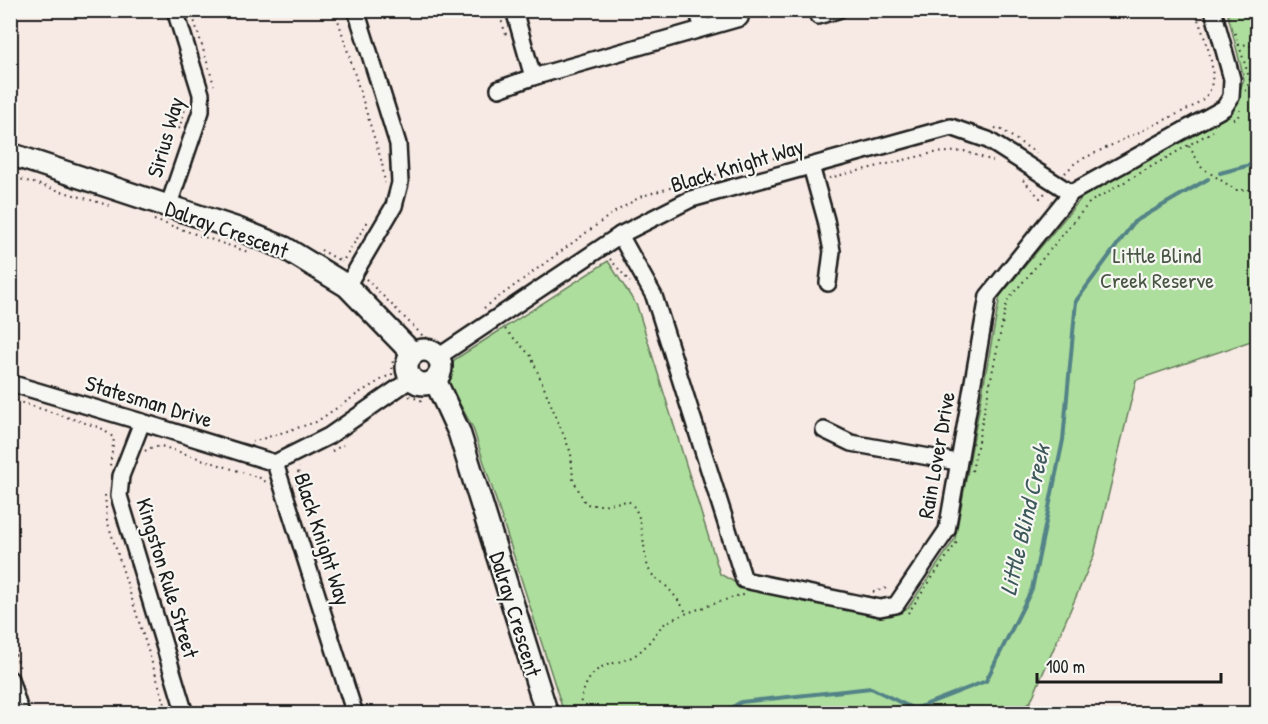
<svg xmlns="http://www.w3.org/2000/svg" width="1268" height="724" viewBox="0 0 1268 724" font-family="'Patrick Hand',sans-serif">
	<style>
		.green { fill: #aede9d; stroke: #657d5c; stroke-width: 1.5 }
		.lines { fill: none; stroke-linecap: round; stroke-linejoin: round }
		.stream { stroke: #538387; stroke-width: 4 }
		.street-casing { stroke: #1c1c1c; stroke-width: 20 }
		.secondary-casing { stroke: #1c1c1c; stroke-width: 26 }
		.path { stroke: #1c1c1c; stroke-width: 2; stroke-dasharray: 1.5 4.5; stroke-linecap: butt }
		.street { stroke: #f6f6f2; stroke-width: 15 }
		.secondary { stroke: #f6f6f2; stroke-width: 21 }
		.labels { text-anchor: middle; stroke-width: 4.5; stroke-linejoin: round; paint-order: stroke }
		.street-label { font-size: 22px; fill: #1c1c1c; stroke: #f6f6f2 }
		.park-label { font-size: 22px; fill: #485643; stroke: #f6f6f2 }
		.water-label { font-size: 24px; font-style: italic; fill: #3c585a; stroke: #f6f6f2 }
	</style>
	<rect width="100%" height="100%" fill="#f7e9e3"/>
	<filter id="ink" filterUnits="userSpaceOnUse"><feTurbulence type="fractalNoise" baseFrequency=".0167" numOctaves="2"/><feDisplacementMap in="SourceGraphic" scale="12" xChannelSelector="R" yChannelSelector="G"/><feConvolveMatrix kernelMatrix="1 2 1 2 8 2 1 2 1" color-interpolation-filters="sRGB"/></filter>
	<g filter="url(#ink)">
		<polygon class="green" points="1227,11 1257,11 1257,339 1136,380 1094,555 1031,701 1015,713 564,713 473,428 449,384 454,360 608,261 637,306 720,574 745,588 891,616 908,608 955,539 1000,296 1084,195 1231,114 1244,79"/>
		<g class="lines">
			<g class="stream">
				<polyline points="1220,173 1258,163"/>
				<polyline points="721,714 741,702 871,688 914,709 986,681 1032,589 1063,440 1076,301 1134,222 1208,179"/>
			</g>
			<g class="street-casing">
				<g id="street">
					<polyline points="514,10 533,77"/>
					<polyline points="697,10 703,28"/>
					<polyline points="818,16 838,10"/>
					<polyline points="499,89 533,77 740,18"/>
					<polyline points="811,166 826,220 832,251 828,283"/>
					<polyline points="168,207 201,111 201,94 175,10"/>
					<polyline points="620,235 654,296 744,580 880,608 896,605 947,530 988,296 1071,193 1224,108 1231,97 1232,79 1213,10"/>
					<polyline points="347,286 394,206 400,183 398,144 356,10"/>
					<polyline points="438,357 620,235 691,199 951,127 988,140 1071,193"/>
					<polyline points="10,383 142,422 275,463"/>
					<polyline points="142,422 121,476 119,496 185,714"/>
					<polyline points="824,430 851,443 957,462"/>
					<polyline points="10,679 21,714"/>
					<polyline points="355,714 275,463 329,436 411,379"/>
				</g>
			</g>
			<g class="secondary-casing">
				<g id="secondary">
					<polyline points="10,154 238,229 285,248 347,286 413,354"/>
					<circle cx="424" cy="367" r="17"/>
					<polyline points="435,380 459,432 547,714"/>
				</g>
			</g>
			<g class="path">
				<polyline points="80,10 88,13 95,10"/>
				<polyline points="191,10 214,85"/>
				<polyline points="335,10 382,163 385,183"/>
				<polyline points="498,10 506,35"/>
				<polyline points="1235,33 1250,80 1245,93"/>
				<polyline points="1238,44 1249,45 1258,50"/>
				<polyline points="1233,119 1238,117 1240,110"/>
				<polyline points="995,128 1002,130 1036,153"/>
				<polyline points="179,129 186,106"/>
				<polyline points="1189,146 1202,168 1236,190 1258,190"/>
				<path d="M1065,173L1076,162L1192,107C1197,103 1206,98 1209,92C1220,68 1202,34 1195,10"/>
				<polyline points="10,176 111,206"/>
				<polyline points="829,178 933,153 964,151 993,161"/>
				<polyline points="1023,180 1040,198 1046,192"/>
				<polyline points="154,220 248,252"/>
				<polyline points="321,250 342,262"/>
				<polyline points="610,259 630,282"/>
				<polyline points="338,260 345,258 368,221"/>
				<polyline points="366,279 424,337 438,340"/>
				<polyline points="484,308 613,213 642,196 781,156 802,153"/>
				<path d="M505,329L531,356L571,453L573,479L585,503L590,505H601L628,501C645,512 642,549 648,567C651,576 657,579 664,584C673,593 681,603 687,614"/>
				<polyline points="392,375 393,357"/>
				<polyline points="409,396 426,402"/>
				<polyline points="10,399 101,428 114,438 110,466"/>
				<polyline points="252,442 316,422 359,393 391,374"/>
				<polyline points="145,451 150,448 161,446 260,478 266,482"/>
				<polyline points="332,451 343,445"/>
				<polyline points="972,471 1007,301 1090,202 1213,131"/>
				<polyline points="297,485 299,467"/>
				<polyline points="105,495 107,520 168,714"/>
				<polyline points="873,592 890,587"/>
				<polyline points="908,613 959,539"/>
				<polyline points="10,637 20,669"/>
				<path d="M580,714C579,697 587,673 604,666C615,662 628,661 638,653C649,645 654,634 663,625C673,616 721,602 736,596L744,595"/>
			</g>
			<use href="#street" class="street"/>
			<use href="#secondary" class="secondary"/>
		</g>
	</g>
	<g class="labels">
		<g class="street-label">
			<text transform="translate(165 137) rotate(-74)" y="8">Sirius Way</text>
			<text transform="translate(737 165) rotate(-17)" y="8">Black Knight Way</text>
			<text transform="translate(227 229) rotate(20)" y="8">Dalray Crescent</text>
			<text transform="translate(149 401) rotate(17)" y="8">Statesman Drive</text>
			<text transform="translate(936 455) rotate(-80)" y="8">Rain Lover Drive</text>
			<text transform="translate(323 539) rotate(72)" y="8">Black Knight Way</text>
			<text transform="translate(168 578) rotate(73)" y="8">Kingston Rule Street</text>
			<text transform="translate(516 614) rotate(73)" y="8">Dalray Crescent</text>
		</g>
		<g class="park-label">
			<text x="1157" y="263">Little Blind<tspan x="1157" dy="25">Creek Reserve</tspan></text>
		</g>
		<g class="water-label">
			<text transform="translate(1025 520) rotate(-77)" y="8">Little Blind Creek</text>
		</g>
	</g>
	<rect width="1268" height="724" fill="none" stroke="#f6f6f2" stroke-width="36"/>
	<rect x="18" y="18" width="1232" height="688" fill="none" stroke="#1c1c1c" stroke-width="2" filter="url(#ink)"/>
	<path d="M1037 673v9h184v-9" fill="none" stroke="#1c1c1c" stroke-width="3"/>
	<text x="1046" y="673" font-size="18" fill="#1c1c1c" stroke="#f6f6f2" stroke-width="4.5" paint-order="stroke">100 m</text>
</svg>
